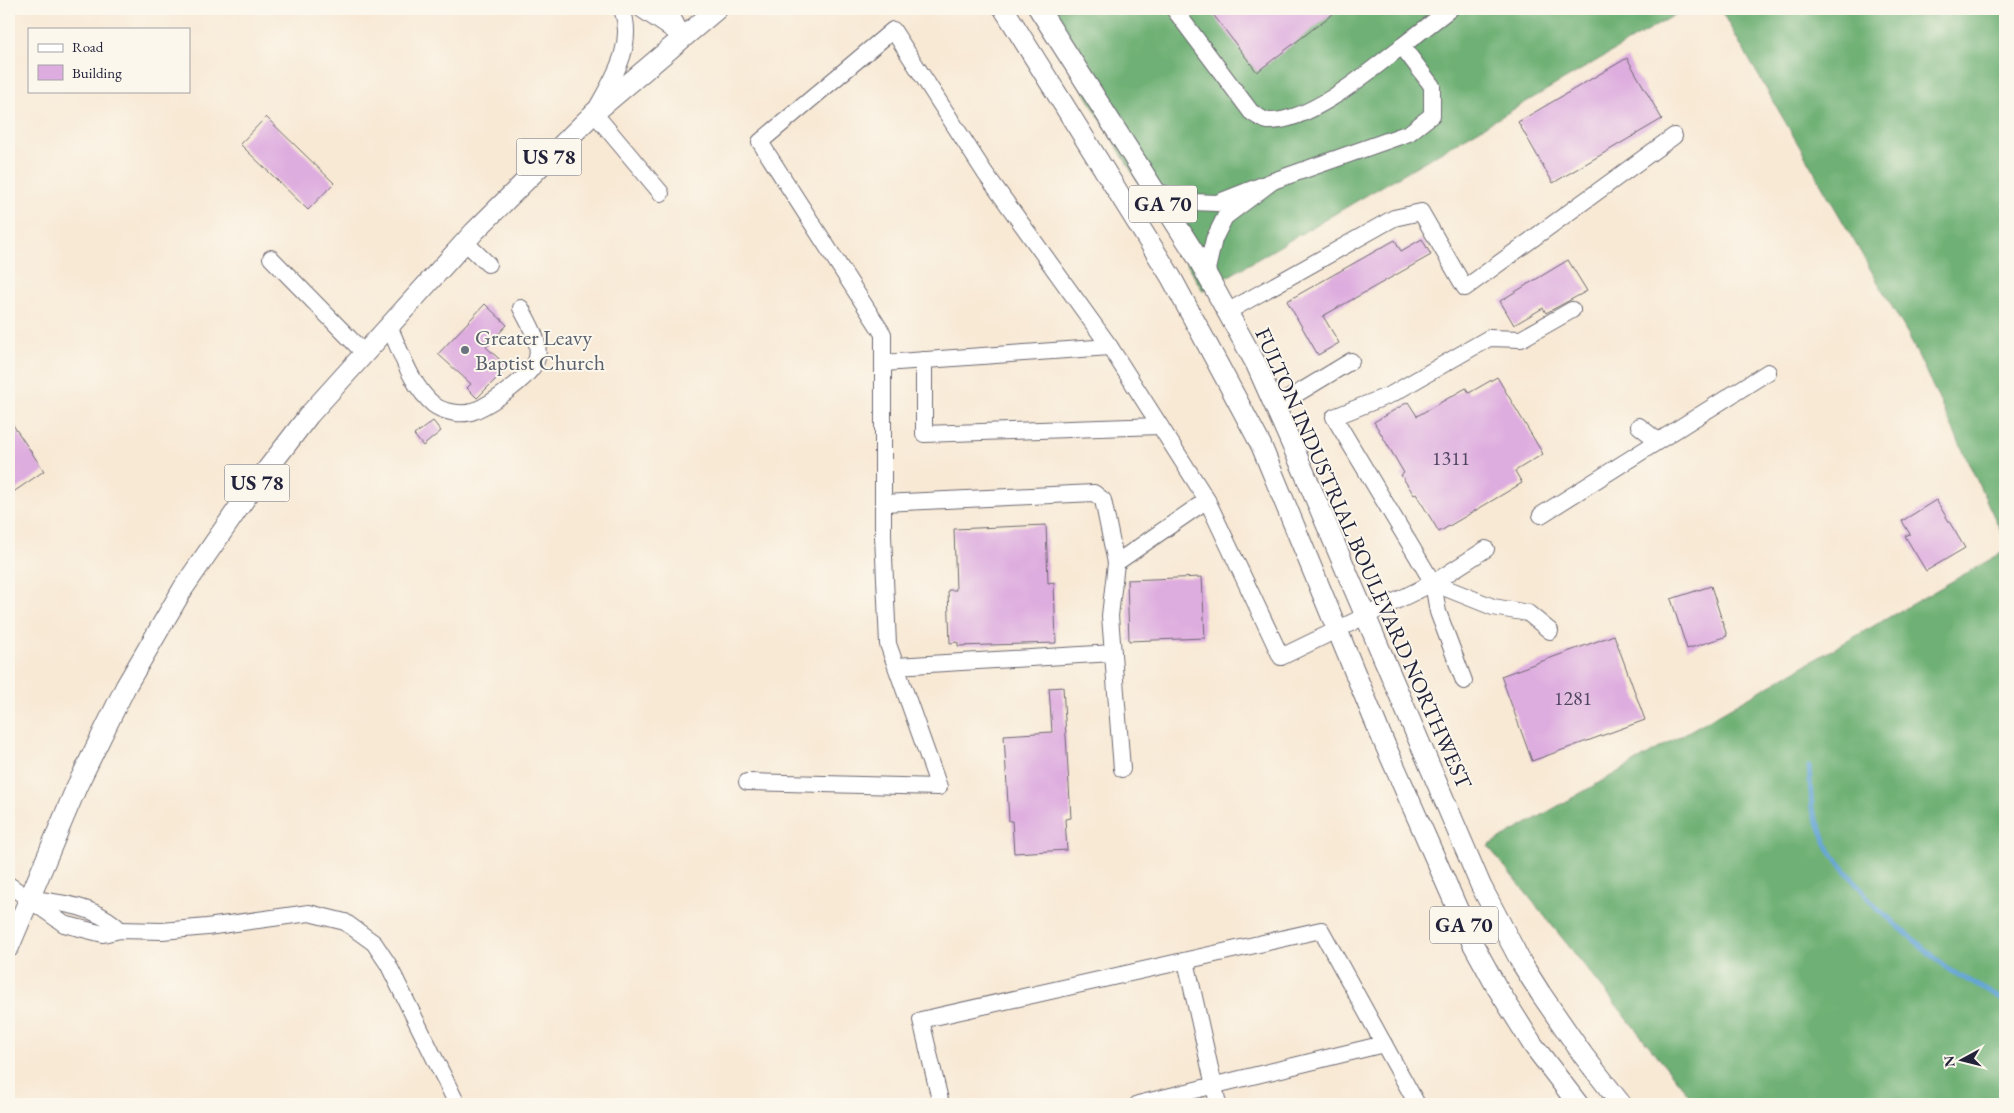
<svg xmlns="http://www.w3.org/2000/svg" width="2014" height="1113" viewBox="0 0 2014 1113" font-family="'EB Garamond',serif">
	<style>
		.forest { fill: #6eb074; stroke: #486958 }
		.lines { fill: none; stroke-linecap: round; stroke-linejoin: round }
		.stream { stroke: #61a3d4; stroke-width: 5 }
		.building { fill: #deaddf }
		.minor-casing { stroke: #6d6871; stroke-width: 18 }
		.major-casing { stroke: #6d6871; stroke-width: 22 }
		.minor { stroke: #fff; stroke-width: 16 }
		.major { stroke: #fff; stroke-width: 20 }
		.worship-dot { fill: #6b7280; stroke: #fbf7ec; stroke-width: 2 }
		.labels { text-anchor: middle; stroke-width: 4; stroke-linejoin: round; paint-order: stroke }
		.number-label { font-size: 20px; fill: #514564 }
		.shield { fill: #fbf7ec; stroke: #636270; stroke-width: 1 }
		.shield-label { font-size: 21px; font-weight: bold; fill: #22223b }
		.worship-label { font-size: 22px; fill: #5b616d; stroke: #fbf7ec; text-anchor: start }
		.street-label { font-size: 22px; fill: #22223b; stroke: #fbf7ec }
	</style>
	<rect width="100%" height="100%" fill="#fbf7ec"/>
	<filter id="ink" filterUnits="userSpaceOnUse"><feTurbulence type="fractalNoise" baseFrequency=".02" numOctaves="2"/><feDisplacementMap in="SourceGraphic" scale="10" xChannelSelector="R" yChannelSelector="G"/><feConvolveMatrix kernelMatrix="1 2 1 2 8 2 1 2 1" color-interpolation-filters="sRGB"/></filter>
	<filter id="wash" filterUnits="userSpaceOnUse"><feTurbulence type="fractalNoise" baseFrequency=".0096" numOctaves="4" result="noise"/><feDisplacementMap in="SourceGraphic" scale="20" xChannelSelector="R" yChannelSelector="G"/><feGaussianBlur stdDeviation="1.12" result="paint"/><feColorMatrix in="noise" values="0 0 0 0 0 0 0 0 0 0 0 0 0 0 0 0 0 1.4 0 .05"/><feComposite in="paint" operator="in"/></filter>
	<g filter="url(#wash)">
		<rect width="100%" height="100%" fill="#f8e9d5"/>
		<g class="forest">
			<polygon points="1035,9 1685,9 1203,291"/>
			<polygon points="1720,9 2005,9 2005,540 1909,336"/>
			<polygon points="2005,551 2005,1104 1696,1104 1488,846"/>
		</g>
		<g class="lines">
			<polyline class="stream" points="1809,766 1812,808 1830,852 1877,908 1948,969 2005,1001"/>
		</g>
		<g id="blocks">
			<g class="building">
				<polygon points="1209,9 1339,9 1257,72"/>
				<polygon points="1627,58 1662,119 1553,183 1518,122"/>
				<polygon points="266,117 334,183 308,210 240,144"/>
				<polygon points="1422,239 1431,255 1323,316 1339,343 1318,355 1287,301 1395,240 1401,251"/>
				<polygon points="1568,260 1587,291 1546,313 1543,308 1514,325 1500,301"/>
				<polygon points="485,304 507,325 486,347 508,367 477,398 467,388 471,384 438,354"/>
				<polygon points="1497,377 1543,454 1515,471 1522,483 1439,532 1416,494 1414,495 1401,475 1404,473 1374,422 1408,402 1417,416 1466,388 1469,393"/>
				<polygon points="9,419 44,471 9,495"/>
				<polygon points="433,421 441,431 423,446 414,435"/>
				<polygon points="1936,500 1965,548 1926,571 1905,536 1910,534 1902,521"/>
				<polygon points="1046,525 1048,583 1054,582 1056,643 958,646 958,642 950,643 948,590 956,590 954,529"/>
				<polygon points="1202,577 1205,638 1129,641 1127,580"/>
				<polygon points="1711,586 1727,636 1687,649 1671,599"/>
				<polygon points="1614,635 1645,720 1532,761 1501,676"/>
				<polygon points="1063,687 1071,818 1065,819 1067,850 1014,853 1012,821 1009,821 1004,735 1052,732 1049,688"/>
			</g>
		</g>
	</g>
	<g filter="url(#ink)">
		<use href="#blocks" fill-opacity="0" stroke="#6d6871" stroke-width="1"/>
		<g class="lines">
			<g class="minor-casing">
				<g id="minor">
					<path d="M622,9C636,47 611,81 594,113L661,193"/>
					<polyline points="641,9 683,37"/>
					<polyline points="668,9 682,35"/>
					<path d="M1174,9L1251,112C1256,115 1262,120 1268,121C1309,123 1370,71 1402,46L1432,86V115L1409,133L1273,181"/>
					<polyline points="1402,46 1450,9"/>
					<polyline points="1155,191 1192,202 1217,203 1273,181 1225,217 1214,239 1206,274"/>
					<polyline points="465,242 488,264"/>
					<polyline points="271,258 364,353"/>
					<polyline points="1227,312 1394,218 1421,212 1465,288 1674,136"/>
					<path d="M389,326C401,352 411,386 434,405C443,412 463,416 474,411C491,404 533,376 537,358C541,341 528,322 521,308"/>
					<polyline points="924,360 924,434 1160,426"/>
					<polyline points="884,363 1110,347"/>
					<polyline points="1275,407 1351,361"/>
					<polyline points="1639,426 1658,441"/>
					<polyline points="883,503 1094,493 1103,500 1116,563"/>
					<polyline points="1541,515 1768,372"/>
					<polyline points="1433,583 1486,549"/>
					<polyline points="1550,631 1528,613 1493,607 1433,583 1334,417 1392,394 1489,338 1521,339 1572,310"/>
					<polyline points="896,666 1113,653"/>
					<polyline points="1122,769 1110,616 1116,563 1207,500"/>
					<polyline points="747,782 939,787 888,644 883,536 883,334 760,142 893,30 985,173 1110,347 1207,500 1281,657 1433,583 1438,612 1464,681"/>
					<polyline points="9,885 64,924 103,934 120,930 162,931 207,927 309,913 345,922 374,943 388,964 457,1104"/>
					<path d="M32,899C63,903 98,907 120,930"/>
					<polyline points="1186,961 1218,1104"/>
					<polyline points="941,1104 921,1020 1321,930 1417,1104"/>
					<polyline points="1138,1104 1384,1044"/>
				</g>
			</g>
			<g class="major-casing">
				<g id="major">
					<polyline points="1004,9 1171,277 1228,383 1261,445 1379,731 1473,944 1496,986 1533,1045 1578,1104"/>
					<polyline points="1039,9 1197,257 1256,364 1304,472 1481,886 1522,964 1541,994 1583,1055 1621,1104"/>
					<polyline points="9,947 77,786 126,686 184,587 246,497 309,415 474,232 594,113 717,9"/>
				</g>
			</g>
			<use href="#minor" class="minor"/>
			<use href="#major" class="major"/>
		</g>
	</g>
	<circle class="worship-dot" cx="465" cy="350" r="5"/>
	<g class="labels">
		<g class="number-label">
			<text x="1451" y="465">1311</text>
			<text x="1573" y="705">1281</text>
		</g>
		<g class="shield">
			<rect x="516.5" y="138.5" width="65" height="37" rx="4"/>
			<rect x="1129" y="185.5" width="68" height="37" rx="4"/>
			<rect x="224.5" y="464.5" width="65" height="37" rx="4"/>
			<rect x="1430" y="906.5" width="68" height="37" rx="4"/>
		</g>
		<g class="shield-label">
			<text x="549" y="164">US 78</text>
			<text x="1163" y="211">GA 70</text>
			<text x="257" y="490">US 78</text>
			<text x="1464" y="932">GA 70</text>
		</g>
		<g class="worship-label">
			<text x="475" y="345">Greater Leavy<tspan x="475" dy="25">Baptist Church</tspan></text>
		</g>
		<g class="street-label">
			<text transform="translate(1364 558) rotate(66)" y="8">FULTON INDUSTRIAL BOULEVARD NORTHWEST</text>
		</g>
	</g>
	<rect width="2014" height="1113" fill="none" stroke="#fbf7ec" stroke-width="30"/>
	<rect x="28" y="28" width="162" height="65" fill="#fbf7ec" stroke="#a4a2a5"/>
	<rect x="38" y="44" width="25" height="8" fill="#ffffff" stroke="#a4a2a5"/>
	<text x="72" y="52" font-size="15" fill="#22223b">Road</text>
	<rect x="38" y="65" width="25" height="15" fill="#deaddf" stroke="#a4a2a5"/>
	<text x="72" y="78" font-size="15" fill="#22223b">Building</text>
	<g transform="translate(1962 1060) rotate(263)" stroke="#fbf7ec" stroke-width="4" paint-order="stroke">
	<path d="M0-4L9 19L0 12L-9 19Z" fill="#22223b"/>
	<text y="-8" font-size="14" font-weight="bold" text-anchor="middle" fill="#22223b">N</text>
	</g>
</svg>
